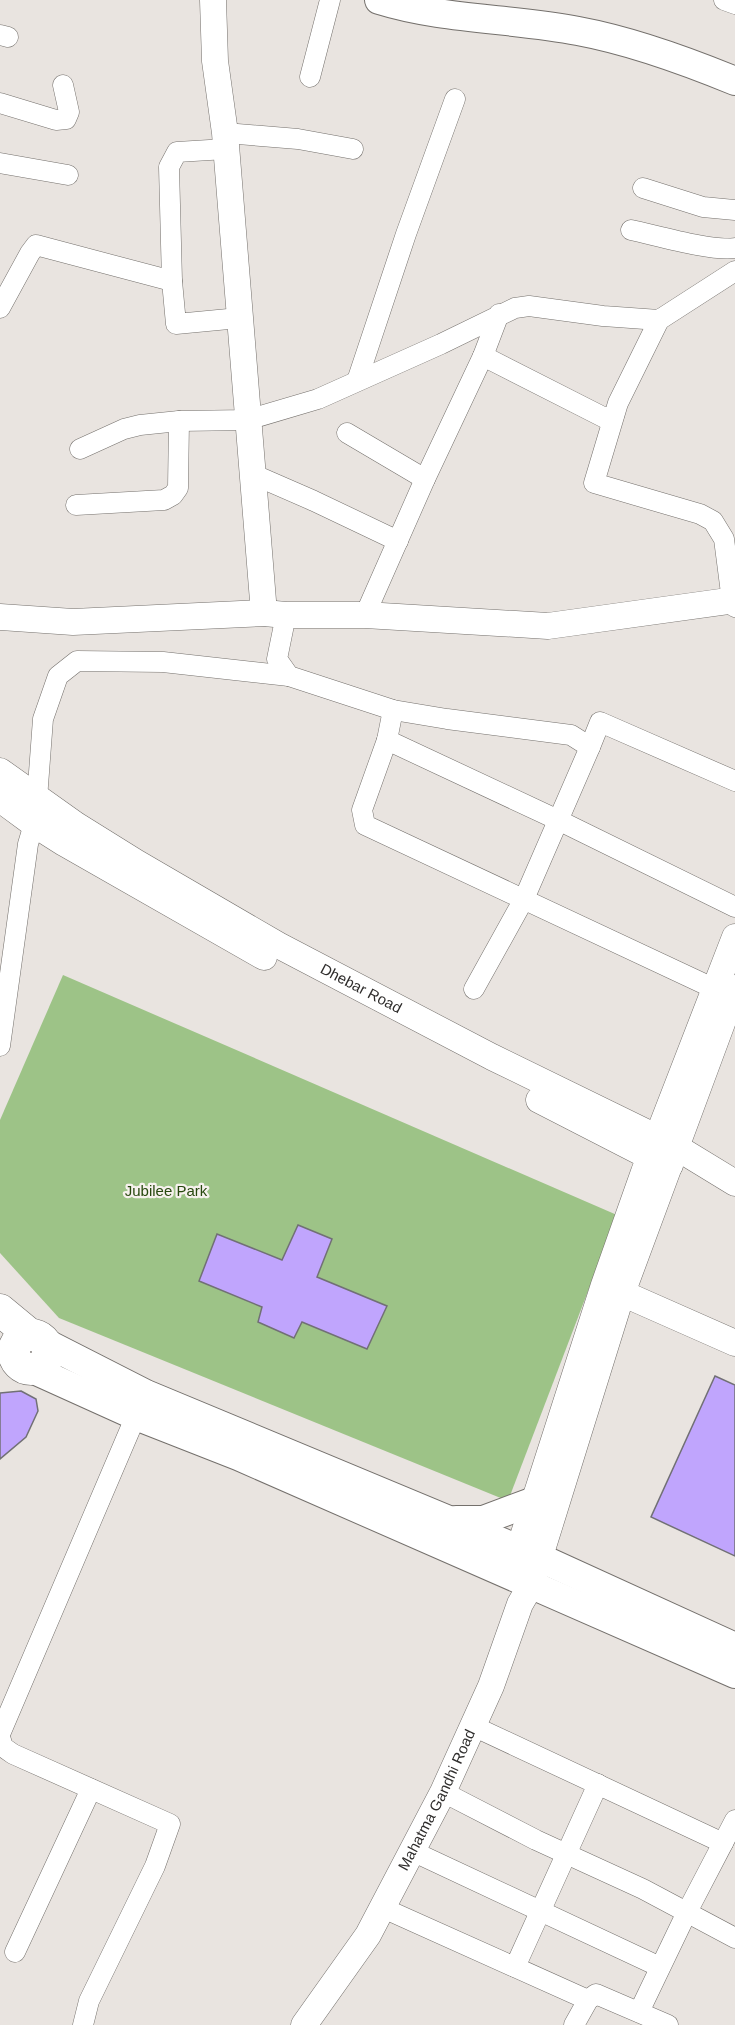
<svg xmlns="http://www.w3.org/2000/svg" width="735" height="2025" viewBox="0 0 735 2025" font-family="Helvetica,sans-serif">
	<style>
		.green { fill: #9dc387 }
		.building { fill: #c0a5fd; stroke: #717075; stroke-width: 1.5 }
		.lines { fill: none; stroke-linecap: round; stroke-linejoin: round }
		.minor-casing { stroke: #74706c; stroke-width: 21 }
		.tertiary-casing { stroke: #74706c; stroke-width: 27 }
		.secondary-casing { stroke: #74706c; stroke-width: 30 }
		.primary-casing { stroke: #74706c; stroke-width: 33 }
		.minor { stroke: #fff; stroke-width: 20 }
		.tertiary { stroke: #fff; stroke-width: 26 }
		.secondary { stroke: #fff; stroke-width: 28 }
		.primary { stroke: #fff; stroke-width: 32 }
		.labels { text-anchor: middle; stroke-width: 4.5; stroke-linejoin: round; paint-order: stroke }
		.street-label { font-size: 15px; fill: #2f2d2c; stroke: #f6f1ed }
		.park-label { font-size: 15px; fill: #27480e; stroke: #f6f1ed }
	</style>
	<rect width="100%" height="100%" fill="#e9e4e0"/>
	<polygon class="green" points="63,975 617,1215 508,1501 59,1318 0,1253 0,1120"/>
	<g class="building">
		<polygon points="298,1225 332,1239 317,1277 387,1306 367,1349 302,1322 294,1338 258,1322 262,1307 199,1281 217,1234 282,1260"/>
		<polygon points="715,1376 735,1385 735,1556 651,1517"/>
		<polygon points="21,1391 36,1399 38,1411 26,1437 0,1459 0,1393"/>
	</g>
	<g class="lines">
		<g class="minor-casing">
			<g id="minor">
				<polyline points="724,0 735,4"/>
				<polyline points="0,35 8,37"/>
				<polyline points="310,77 330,0"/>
				<polyline points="0,103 56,120 66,119 69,112 63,85"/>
				<polyline points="225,133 298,139 353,149"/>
				<polyline points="226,149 177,152 169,167 172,281 176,324 239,318"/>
				<polyline points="0,163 68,175"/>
				<polyline points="643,188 703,207 735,210"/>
				<path d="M631,230C655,235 713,252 735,248"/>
				<polyline points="0,308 30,253 36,245 172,281"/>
				<polyline points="659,320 618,403 594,483 700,514 713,521 724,539 732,601 735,607"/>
				<polyline points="483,356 605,418 614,415"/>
				<polyline points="357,381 406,234 455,99"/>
				<polyline points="347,433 425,479"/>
				<polyline points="80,449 124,429 140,425 179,421 247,420 318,399 441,344 515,308 529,306 603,316 659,320 735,271"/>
				<polyline points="252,474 314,501 398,541"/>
				<polyline points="76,505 164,500 173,495 178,488 179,421"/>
				<polyline points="286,615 277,659 289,676 393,710 447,719 571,735 590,747 524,899 474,989"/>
				<polyline points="365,615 425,479 483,356 499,314"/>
				<polyline points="393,710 387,740 362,810 365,825 715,989"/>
				<polyline points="387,740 558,820 735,907"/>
				<polyline points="590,747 600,722 735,781"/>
				<polyline points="0,1046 28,844 34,824 37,799 43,719 58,676 77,661 163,662 289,676"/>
				<polyline points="473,1726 723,1843"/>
				<polyline points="0,1734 141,1404"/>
				<polyline points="0,1737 3,1747 13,1754 170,1824 155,1866 89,2001 83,2025"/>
				<polyline points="443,1792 536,1840 643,1889 735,1938"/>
				<polyline points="412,1851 660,1967"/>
				<polyline points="383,1908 588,2000"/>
				<polyline points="15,1952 91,1789"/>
				<polyline points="515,1967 598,1784"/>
				<polyline points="639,2012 687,1912 735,1820"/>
				<polyline points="574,2025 588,2000 596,1994 668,2025"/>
			</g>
		</g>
		<g class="tertiary-casing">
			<g id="tertiary">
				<polyline points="213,0 215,61 225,133 264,613"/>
				<polyline points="0,617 73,622 264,613 286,615 365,615 548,626 735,600"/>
				<path id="s1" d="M0,771L76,825L137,863L278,945L492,1057L676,1147L735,1183"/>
				<polyline points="0,799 34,824 64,843 264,957"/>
				<polyline points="539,1100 650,1157 670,1165"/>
				<polyline points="606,1286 735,1343"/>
				<polyline points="515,1569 519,1549 604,1285 644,1172 735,937"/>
				<path id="s2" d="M304,2025L368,1935L443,1792L491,1686L520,1604L531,1585L622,1293L735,988"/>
			</g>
		</g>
		<g class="secondary-casing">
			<g id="secondary">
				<path d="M379,0C443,20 512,18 578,31C632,41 684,60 735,81"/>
				<polyline points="46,1343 146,1394 540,1558 735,1647"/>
				<polyline points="32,1369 136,1416 238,1456 735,1674"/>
				<polyline points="456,1520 483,1520 534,1501"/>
			</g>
		</g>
		<g class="primary-casing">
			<g id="primary">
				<polyline points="0,1310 29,1334"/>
				<circle cx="31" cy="1352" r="17"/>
			</g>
		</g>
		<use href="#minor" class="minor"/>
		<use href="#tertiary" class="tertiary"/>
		<use href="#secondary" class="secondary"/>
		<use href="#primary" class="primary"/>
	</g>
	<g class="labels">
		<g class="street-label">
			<text dy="5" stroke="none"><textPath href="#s1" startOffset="422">Dhebar Road</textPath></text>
			<text dy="5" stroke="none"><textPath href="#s2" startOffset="262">Mahatma Gandhi Road</textPath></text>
		</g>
		<g class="park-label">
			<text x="166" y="1196">Jubilee Park</text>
		</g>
	</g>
</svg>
